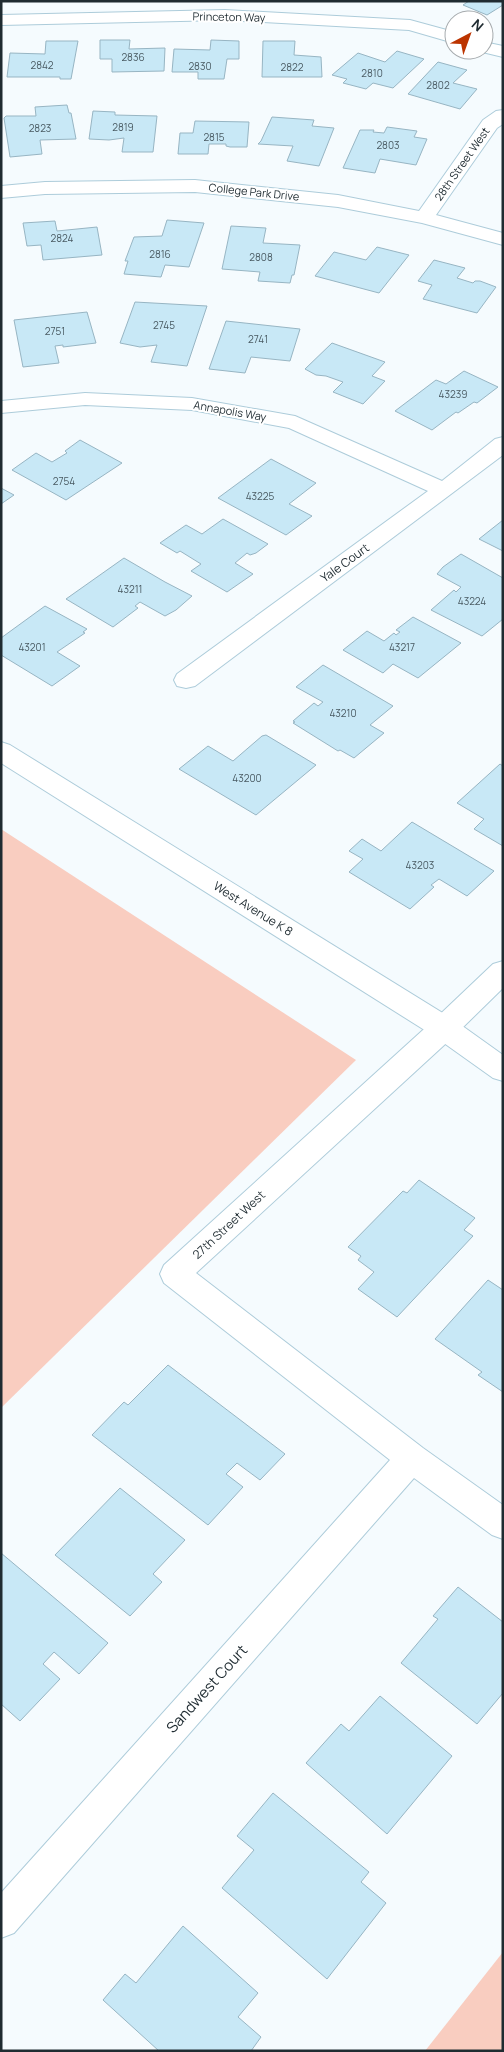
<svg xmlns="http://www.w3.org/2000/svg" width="504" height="2052" viewBox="0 0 504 2052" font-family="Manrope,sans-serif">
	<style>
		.green { fill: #f9cdc0 }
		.building { fill: #c8e8f6; stroke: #97b5c3 }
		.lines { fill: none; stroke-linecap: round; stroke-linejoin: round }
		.street-casing { stroke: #adccda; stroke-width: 2 }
		.secondary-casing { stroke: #adccda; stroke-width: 2 }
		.street { fill: #fff; fill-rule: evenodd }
		.secondary { fill: #fff; fill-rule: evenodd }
		.labels { text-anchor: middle; stroke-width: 4; stroke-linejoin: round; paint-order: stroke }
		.number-label { font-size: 10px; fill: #495a62 }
		.far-street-label { font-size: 11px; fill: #1f2b31; stroke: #fff }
		.street-label { font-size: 12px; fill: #1f2b31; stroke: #fff }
		.near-street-label { font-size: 15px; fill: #1f2b31; stroke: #fff }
	</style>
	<rect width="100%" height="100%" fill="#f5fbfe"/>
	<g class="green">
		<polygon points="1,829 356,1060 1,1408"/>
		<polygon points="503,1952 503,2051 425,2051"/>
	</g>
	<g class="building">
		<polygon points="469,1 503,1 503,5 487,15 463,5"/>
		<polygon points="100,40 130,40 129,49 165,48 164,71 112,72 112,59 100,59"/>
		<polygon points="211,40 239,41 239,59 227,59 224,79 198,79 198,72 172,72 174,49 210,50"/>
		<polygon points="46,41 78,41 71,79 60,79 60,77 7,77 10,53 45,54"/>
		<polygon points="263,41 295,41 294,55 321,57 322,77 262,77"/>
		<polygon points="397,51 424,59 393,88 373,83 366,89 343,83 347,79 332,75 358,53 385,62"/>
		<polygon points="438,62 467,70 453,83 477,89 460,109 408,94"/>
		<polygon points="67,105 69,113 71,113 76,139 40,140 42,154 10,157 4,118 6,116 36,116 35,107"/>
		<polygon points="93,111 115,112 115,115 157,116 153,152 122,152 124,138 109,140 89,139"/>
		<polygon points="272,117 314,120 312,126 334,128 319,166 287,161 293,146 258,144 261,141"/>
		<polygon points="195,121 249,122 247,147 230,147 226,146 226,144 209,144 208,154 178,154 180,133 193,133"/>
		<polygon points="387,127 417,131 414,137 427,139 416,165 380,159 375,173 343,168 360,130 374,130 373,132 384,133"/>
		<polygon points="167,220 204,223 189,267 165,265 161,277 124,274 128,261 125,261 134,237 162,236"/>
		<polygon points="55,221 57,231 97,227 102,255 43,260 41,245 27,246 23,223"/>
		<polygon points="231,226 266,228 263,243 300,245 294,275 292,275 290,283 258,281 260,272 222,269"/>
		<polygon points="377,247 409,255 379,293 315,276 334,252 366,260"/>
		<polygon points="434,260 465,268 457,278 473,283 475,281 480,281 496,287 477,313 423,299 432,285 418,281"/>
		<polygon points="135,302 207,306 187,366 151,362 157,345 140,347 120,343"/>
		<polygon points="87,312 96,343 63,347 63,345 55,346 59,363 23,367 14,320"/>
		<polygon points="226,321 300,329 290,361 251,357 245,373 209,369"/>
		<polygon points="332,343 385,362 372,376 385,381 363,404 333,392 343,382 326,376 316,375 305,369"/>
		<polygon points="464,371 498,387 477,403 474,402 458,413 456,412 432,430 395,411 436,380 446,384"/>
		<polygon points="80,440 122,463 66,500 12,470 36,453 52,462 67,453 65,451"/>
		<polygon points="271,459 316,483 289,504 312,516 286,535 218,498"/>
		<polygon points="1,488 14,495 1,504"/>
		<polygon points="223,519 268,544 256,553 250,555 247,553 235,563 253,574 227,592 191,571 201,564 180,551 177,553 160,543 186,525 202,534"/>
		<polygon points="503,520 503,551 479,539"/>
		<polygon points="461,554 503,578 503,619 482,636 431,610 454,590 456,592 461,587 437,574 443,567"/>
		<polygon points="124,558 165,582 192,596 176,610 165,616 140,602 135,606 138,608 113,627 66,599"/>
		<polygon points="45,606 87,629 83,632 85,633 57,652 80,666 52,686 1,655 1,638"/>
		<polygon points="413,617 461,643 418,678 393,664 383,673 343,650 367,631 384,641 394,633 396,635 400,632 396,630"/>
		<polygon points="323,665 393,706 370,725 384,733 354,758 340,750 338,751 293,723 295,722 293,721 314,703 318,706 323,702 296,687"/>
		<polygon points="266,735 316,765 256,815 179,769 208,746 233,761 262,736"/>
		<polygon points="500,764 503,766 503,846 474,829 484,819 457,803"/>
		<polygon points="412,822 494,871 467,896 439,879 431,885 434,887 410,909 349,872 363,859 349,851 362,839 381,851"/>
		<polygon points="419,1180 475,1218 464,1230 473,1236 397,1317 358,1289 374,1272 358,1260 361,1256 348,1247 403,1191 407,1193"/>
		<polygon points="488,1280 503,1290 503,1392 478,1375 482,1372 435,1339"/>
		<polygon points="168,1365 285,1454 260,1480 237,1463 226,1474 243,1487 208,1525 92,1435 124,1402 128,1405"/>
		<polygon points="120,1488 185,1540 153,1574 162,1582 130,1616 55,1555"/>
		<polygon points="1,1553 108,1643 79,1674 54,1652 43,1664 60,1679 20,1721 1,1704"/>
		<polygon points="458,1587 503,1622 503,1693 477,1724 401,1663 438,1619 433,1616"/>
		<polygon points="380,1696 452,1756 387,1834 306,1763 341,1724 349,1731"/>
		<polygon points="273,1793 369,1872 361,1882 386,1903 327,1979 222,1888 254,1850 237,1836"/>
		<polygon points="183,1926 258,1993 238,2017 261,2037 251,2051 159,2051 103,2000 125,1974 136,1983"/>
	</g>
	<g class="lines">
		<g class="street-casing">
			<g id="street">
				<polygon points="225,10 410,20 454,32 454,43 409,30 225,20 1,25 1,15"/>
				<polygon points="484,42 503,46 503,57 478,51 484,50"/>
				<polygon points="503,110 503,124 497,128 436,215 503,233 503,245 422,223 338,207 195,192 45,194 1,198 1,186 45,182 195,180 338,195 419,211 483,120 496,111"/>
				<polygon points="85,393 192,398 295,416 442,481 495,439 503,437 503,455 195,686 186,688 177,686 174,680 177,674 428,491 289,428 192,410 85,405 1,413 1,401"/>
				<polygon points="503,961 503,988 454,1036 196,1273 423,1448 503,1505 503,1539 492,1535 414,1478 14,1933 1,1938 1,1893 390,1460 164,1283 160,1274 164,1265 434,1020 493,964"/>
			</g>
		</g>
		<g class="secondary-casing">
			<polygon id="secondary" points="1,742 10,745 454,1020 503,1055 503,1081 493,1078 434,1036 1,763"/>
		</g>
		<use href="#street" class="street"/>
		<use href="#secondary" class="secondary"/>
	</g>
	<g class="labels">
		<g class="number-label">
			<text x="133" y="61">2836</text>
			<text x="42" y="69">2842</text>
			<text x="200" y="70">2830</text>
			<text x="292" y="71">2822</text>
			<text x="372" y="77">2810</text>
			<text x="438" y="89">2802</text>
			<text x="123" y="131">2819</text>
			<text x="40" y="132">2823</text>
			<text x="214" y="141">2815</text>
			<text x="388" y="149">2803</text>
			<text x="62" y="242">2824</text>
			<text x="160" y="258">2816</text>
			<text x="261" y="261">2808</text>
			<text x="164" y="329">2745</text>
			<text x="55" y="335">2751</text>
			<text x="258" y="343">2741</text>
			<text x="453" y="398">43239</text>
			<text x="64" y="485">2754</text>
			<text x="260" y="500">43225</text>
			<text x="130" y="593">43211</text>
			<text x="472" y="605">43224</text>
			<text x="32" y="651">43201</text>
			<text x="402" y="651">43217</text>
			<text x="343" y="717">43210</text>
			<text x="247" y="782">43200</text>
			<text x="420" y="869">43203</text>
		</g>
		<g class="far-street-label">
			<text transform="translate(229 17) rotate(1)" y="4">Princeton Way</text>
			<text transform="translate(462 164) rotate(-55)" y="4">28th Street West</text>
			<text transform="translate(254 192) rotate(6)" y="4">College Park Drive</text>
			<text transform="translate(230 411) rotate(10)" y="4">Annapolis Way</text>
		</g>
		<g class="street-label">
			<text transform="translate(345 563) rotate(-36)" y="4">Yale Court</text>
			<text transform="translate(253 909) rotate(32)" y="4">West Avenue K 8</text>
			<text transform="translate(229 1225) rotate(-43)" y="4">27th Street West</text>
		</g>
		<g class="near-street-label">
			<text transform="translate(207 1689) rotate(-48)" y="5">Sandwest Court</text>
		</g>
	</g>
	<rect width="504" height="2052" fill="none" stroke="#1f2b31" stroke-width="5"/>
	<g transform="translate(469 35) rotate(41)"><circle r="24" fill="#ffffff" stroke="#a5aaad"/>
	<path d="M0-4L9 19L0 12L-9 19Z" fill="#bc3400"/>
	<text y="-8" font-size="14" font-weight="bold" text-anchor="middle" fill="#1f2b31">N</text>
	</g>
</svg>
